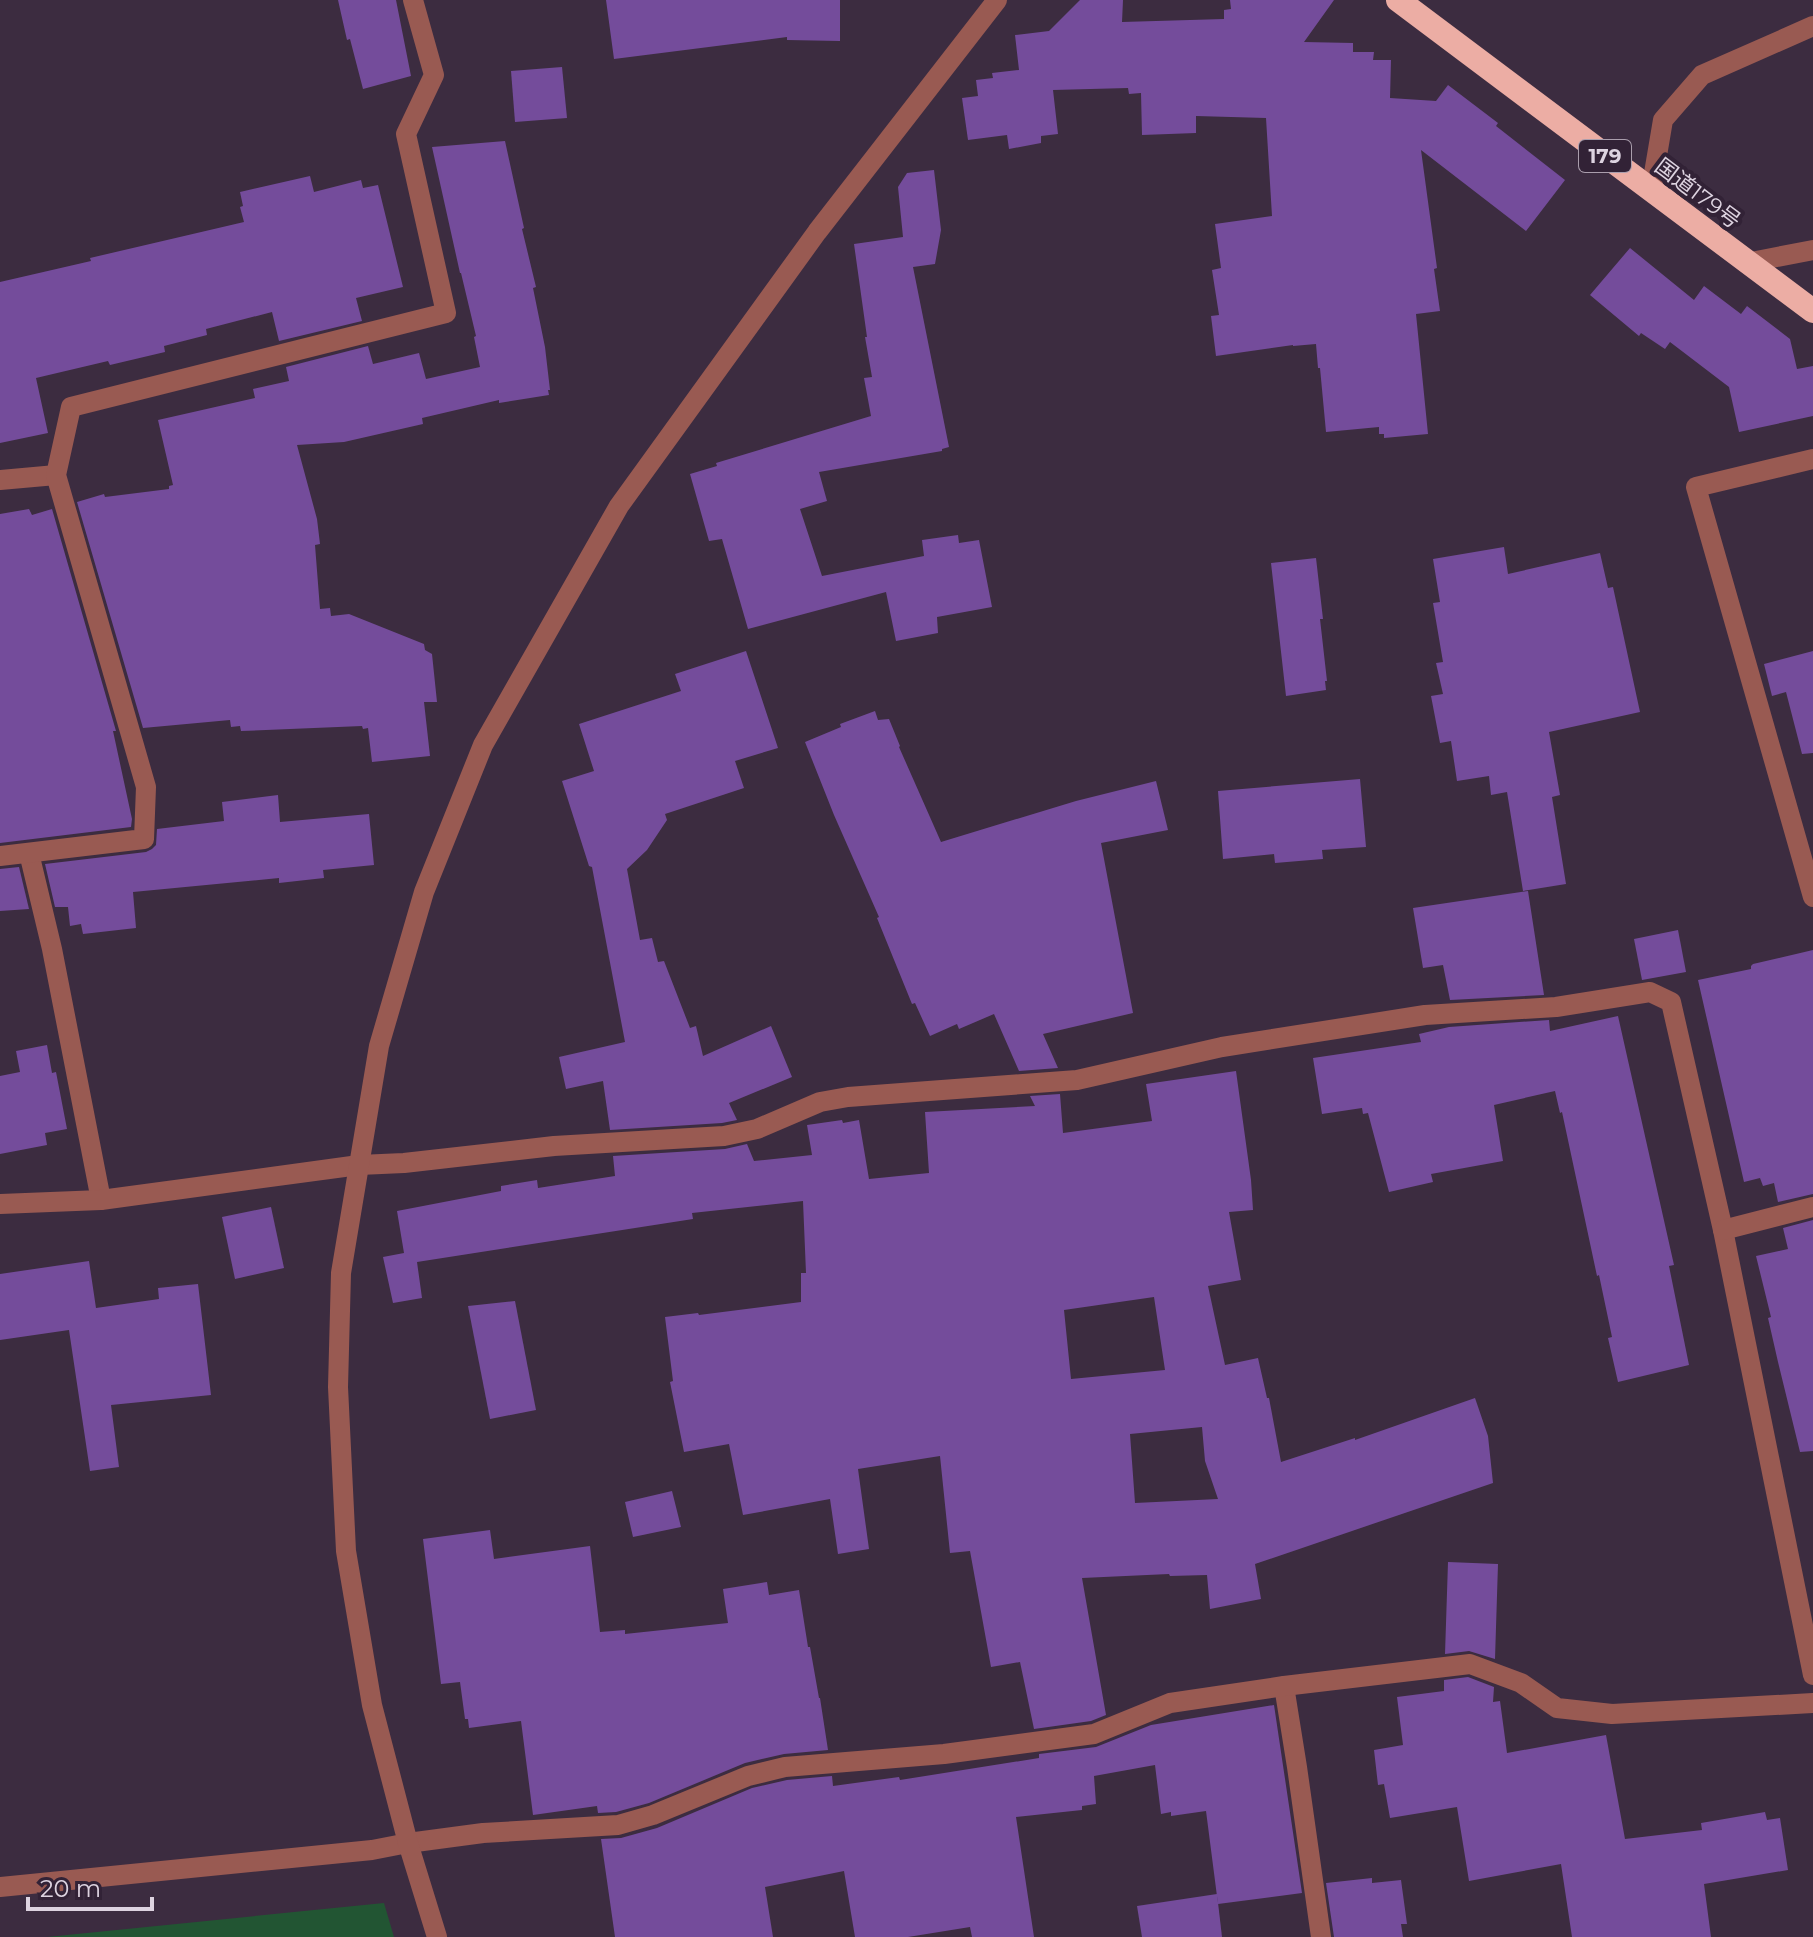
<svg xmlns="http://www.w3.org/2000/svg" width="1813" height="1937" viewBox="0 0 1813 1937" font-family="Montserrat,'Noto Sans JP',sans-serif">
	<style>
		.green { fill: #253 }
		.building { fill: #744c9b; fill-rule: evenodd }
		.lines { fill: none; stroke-linecap: round; stroke-linejoin: round }
		.minor { stroke: #995a52; stroke-width: 20 }
		.highway { stroke: #ecada4; stroke-width: 24 }
		.labels { text-anchor: middle; stroke-width: 8; stroke-linejoin: round; paint-order: stroke }
		.shield { fill: #322236; stroke: #aa9ead; stroke-width: 2 }
		.shield-label { font-size: 20px; font-weight: bold; fill: #ddd3e0 }
		.street-label { font-size: 22px; fill: #ddd3e0; stroke: #322236 }
	</style>
	<rect width="100%" height="100%" fill="#3c2c40"/>
	<polygon class="green" points="384,1903 394,1937 47,1937"/>
	<g class="building">
		<polygon points="338,0 396,0 411,76 363,89 350,39 347,40"/>
		<polygon points="606,0 840,0 840,41 787,40 787,37 614,59"/>
		<polygon points="1080,0 1123,0 1122,22 1224,19 1224,10 1231,9 1230,0 1334,0 1304,42 1353,43 1353,52 1374,52 1373,60 1391,60 1390,98 1436,101 1448,85 1498,123 1496,126 1565,180 1526,231 1421,150 1437,268 1434,269 1440,311 1416,314 1428,434 1384,438 1384,434 1379,434 1379,427 1326,432 1320,368 1318,368 1316,344 1293,346 1293,345 1216,356 1211,316 1219,315 1212,270 1221,268 1215,224 1272,216 1266,118 1196,116 1196,133 1142,135 1141,93 1129,94 1128,88 1053,90 1058,134 1041,136 1041,143 1009,149 1007,135 968,140 962,98 978,96 976,80 993,78 992,73 1019,70 1015,35 1049,31"/>
		<polygon points="562,67 567,118 515,122 511,71"/>
		<polygon points="505,141 524,228 522,229 536,287 533,288 545,347 550,390 548,390 549,395 499,403 499,400 422,418 423,424 344,442 297,445 317,519 320,544 315,545 320,609 330,608 331,616 349,614 424,644 425,650 432,654 437,702 424,702 430,756 372,762 368,728 363,729 362,726 241,731 240,726 231,727 230,720 143,728 77,502 104,494 105,497 169,489 169,486 173,485 158,420 255,398 253,389 289,381 286,367 368,346 373,364 419,353 426,379 480,367 474,337 476,336 461,273 460,273 432,147"/>
		<polygon points="934,170 941,230 935,264 913,267 949,447 942,449 942,451 819,472 827,501 800,509 822,576 924,556 922,540 958,535 959,543 979,540 992,607 937,617 938,633 896,641 886,592 748,629 722,539 709,541 690,474 717,466 716,463 871,416 864,378 872,377 865,337 867,337 854,244 903,237 898,187 907,173"/>
		<polygon points="310,176 314,192 361,180 363,188 378,185 403,287 356,298 362,321 279,341 272,312 206,329 207,335 164,346 165,352 110,365 108,361 36,378 48,433 0,443 0,282 91,261 90,258 244,222 240,207 243,206 240,192"/>
		<polygon points="1630,248 1694,300 1704,286 1741,314 1747,306 1790,339 1797,369 1813,366 1813,416 1739,432 1729,387 1670,342 1665,349 1641,333 1639,336 1590,295"/>
		<polygon points="29,509 32,515 52,509 116,731 113,731 132,819 131,827 0,843 0,514"/>
		<polygon points="1504,547 1508,574 1600,553 1608,588 1613,587 1640,712 1549,732 1560,795 1552,797 1566,884 1523,891 1507,792 1491,795 1489,776 1457,781 1451,741 1440,743 1431,696 1443,694 1436,663 1443,662 1433,603 1440,602 1433,559"/>
		<polygon points="1316,558 1323,619 1320,619 1327,681 1325,681 1326,690 1286,696 1271,563"/>
		<polygon points="746,651 778,748 735,761 744,788 665,814 667,820 647,850 627,869 640,940 652,938 658,962 664,961 690,1028 696,1026 703,1056 771,1026 792,1077 729,1103 737,1120 722,1123 610,1130 603,1081 566,1089 559,1057 625,1042 592,867 589,866 562,781 594,771 579,724 681,691 675,674"/>
		<polygon points="1813,651 1813,753 1802,754 1786,692 1772,696 1764,664"/>
		<polygon points="875,711 878,720 889,719 900,746 899,747 941,842 1076,801 1156,781 1168,830 1101,843 1133,1013 1043,1034 1058,1068 1019,1071 994,1014 959,1029 957,1024 930,1036 915,1003 912,1004 877,918 879,917 834,815 805,742 841,727 840,724"/>
		<polygon points="1360,779 1366,847 1322,850 1323,859 1275,863 1274,854 1223,859 1218,791"/>
		<polygon points="278,795 280,822 369,814 374,865 323,870 324,878 279,883 279,878 133,892 136,928 83,934 81,924 70,926 68,907 55,907 45,864 146,852 152,849 156,845 157,829 224,821 222,802"/>
		<polygon points="19,867 29,909 0,911 0,869"/>
		<polygon points="1528,891 1544,995 1450,1000 1443,965 1423,968 1413,908"/>
		<polygon points="1678,930 1686,972 1642,980 1634,939"/>
		<polygon points="1813,950 1813,1194 1778,1202 1774,1183 1763,1186 1760,1178 1744,1182 1698,980 1751,969 1751,966 1753,964"/>
		<polygon points="1618,1016 1674,1265 1669,1266 1689,1365 1618,1382 1608,1338 1612,1337 1599,1275 1597,1276 1562,1112 1560,1113 1555,1091 1494,1105 1503,1161 1431,1174 1433,1182 1389,1192 1368,1113 1363,1114 1362,1108 1322,1114 1313,1058 1421,1042 1419,1034 1449,1027 1549,1020 1550,1031"/>
		<polygon points="47,1045 52,1073 56,1072 67,1129 45,1133 47,1145 0,1154 0,1076 20,1072 16,1051"/>
		<path d="M1236,1071L1251,1180L1253,1210L1229,1212L1241,1280L1208,1286L1225,1365L1258,1358L1267,1398H1269L1281,1462L1355,1438V1440L1475,1398L1488,1436L1493,1483L1255,1564L1261,1599L1210,1609L1207,1575L1170,1576L1169,1574L1082,1578L1106,1715L1091,1721L1034,1729L1020,1662L991,1667L970,1551L950,1553L940,1456L858,1469L869,1549L838,1554L830,1499L743,1515L729,1444L684,1452L670,1382L673,1381L665,1317L698,1313L699,1315L801,1302V1273H806L803,1201L692,1213L693,1219L417,1262L422,1298L393,1303L383,1257L404,1253L397,1211L501,1191V1186L537,1180L538,1188L615,1176L613,1156L725,1149L747,1144L754,1161L812,1155L807,1125L842,1120L843,1123L859,1120L869,1179L929,1173L925,1112L1035,1106L1030,1096L1060,1094L1063,1133L1152,1121L1146,1084ZM1154,1297L1165,1370L1071,1379L1064,1310ZM1202,1427L1205,1461L1218,1499L1135,1503L1130,1434Z"/>
		<polygon points="271,1207 284,1268 235,1279 222,1217"/>
		<polygon points="1813,1220 1813,1451 1800,1452 1778,1362 1768,1318 1771,1317 1756,1256 1788,1249 1783,1228"/>
		<polygon points="89,1261 96,1308 159,1299 158,1288 198,1284 211,1395 111,1405 119,1467 90,1471 69,1330 0,1340 0,1274"/>
		<polygon points="515,1301 536,1410 490,1419 468,1306"/>
		<polygon points="672,1491 681,1527 633,1537 625,1502"/>
		<polygon points="490,1530 494,1559 590,1546 600,1632 625,1630 625,1634 728,1623 723,1589 767,1582 769,1595 799,1590 808,1647 810,1647 819,1698 820,1698 828,1750 784,1754 745,1763 649,1803 616,1812 598,1813 597,1806 533,1815 521,1721 469,1728 468,1719 465,1719 460,1682 441,1684 423,1539"/>
		<polygon points="1448,1562 1498,1564 1495,1659 1469,1651 1445,1654"/>
		<polygon points="1468,1677 1494,1687 1493,1702 1500,1701 1507,1753 1606,1735 1625,1839 1702,1830 1701,1823 1765,1812 1767,1820 1780,1818 1788,1870 1704,1884 1711,1937 1572,1937 1561,1864 1469,1881 1457,1807 1390,1818 1384,1784 1378,1785 1374,1750 1403,1745 1397,1697 1444,1691 1444,1680"/>
		<polygon points="1274,1705 1302,1893 1218,1904 1206,1811 1171,1816 1171,1812 1161,1814 1155,1765 1094,1776 1096,1804 1082,1806 1082,1810 1016,1817 1034,1937 972,1937 970,1927 908,1937 855,1937 844,1871 765,1887 773,1937 615,1937 601,1839 621,1838 657,1828 752,1788 787,1780 832,1776 833,1786 899,1777 900,1780 1039,1758 1039,1754 1096,1747 1151,1725"/>
		<polygon points="1372,1878 1372,1883 1401,1880 1407,1924 1401,1924 1403,1937 1334,1937 1326,1883"/>
		<polygon points="1217,1894 1222,1937 1142,1937 1137,1906"/>
	</g>
	<g class="lines">
		<g class="minor">
			<polyline points="1651,191 1663,120 1702,75 1813,26"/>
			<polyline points="1746,263 1813,250"/>
			<polyline points="1813,459 1696,487 1813,897"/>
			<polyline points="0,480 56,475"/>
			<polyline points="29,853 52,949 101,1200"/>
			<polyline points="0,856 144,839 146,787 56,475 71,407 446,313 406,134 434,75 413,0"/>
			<polyline points="0,1204 101,1200 359,1165 404,1163 554,1146 724,1136 757,1129 820,1102 848,1097 1077,1080 1222,1047 1425,1015 1556,1007 1650,992 1671,1002 1723,1230 1813,1675"/>
			<polyline points="1723,1230 1813,1207"/>
			<polyline points="1284,1686 1297,1767 1321,1937"/>
			<polyline points="0,1887 372,1850 408,1843 483,1833 618,1825 653,1815 748,1776 785,1767 944,1754 1094,1734 1170,1703 1284,1686 1470,1664 1521,1683 1557,1708 1612,1714 1813,1703"/>
			<polyline points="437,1937 408,1843 372,1705 346,1551 338,1387 341,1273 379,1046 424,892 483,745 619,506 817,232 997,0"/>
		</g>
		<polyline class="highway" points="1398,0 1813,311"/>
	</g>
	<g class="labels">
		<rect class="shield" x="1579" y="140" width="52" height="32" rx="6"/>
		<g class="shield-label">
			<text x="1605" y="163">179</text>
		</g>
		<g class="street-label">
			<text transform="translate(1698 193) rotate(37)" y="8">国道179号</text>
		</g>
	</g>
	<path d="M28 1897v12h124v-12" fill="none" stroke="#ddd3e0" stroke-width="4"/>
	<text x="40" y="1897" font-size="24" fill="#ddd3e0" stroke="#322236" stroke-width="6" paint-order="stroke">20 m</text>
</svg>
